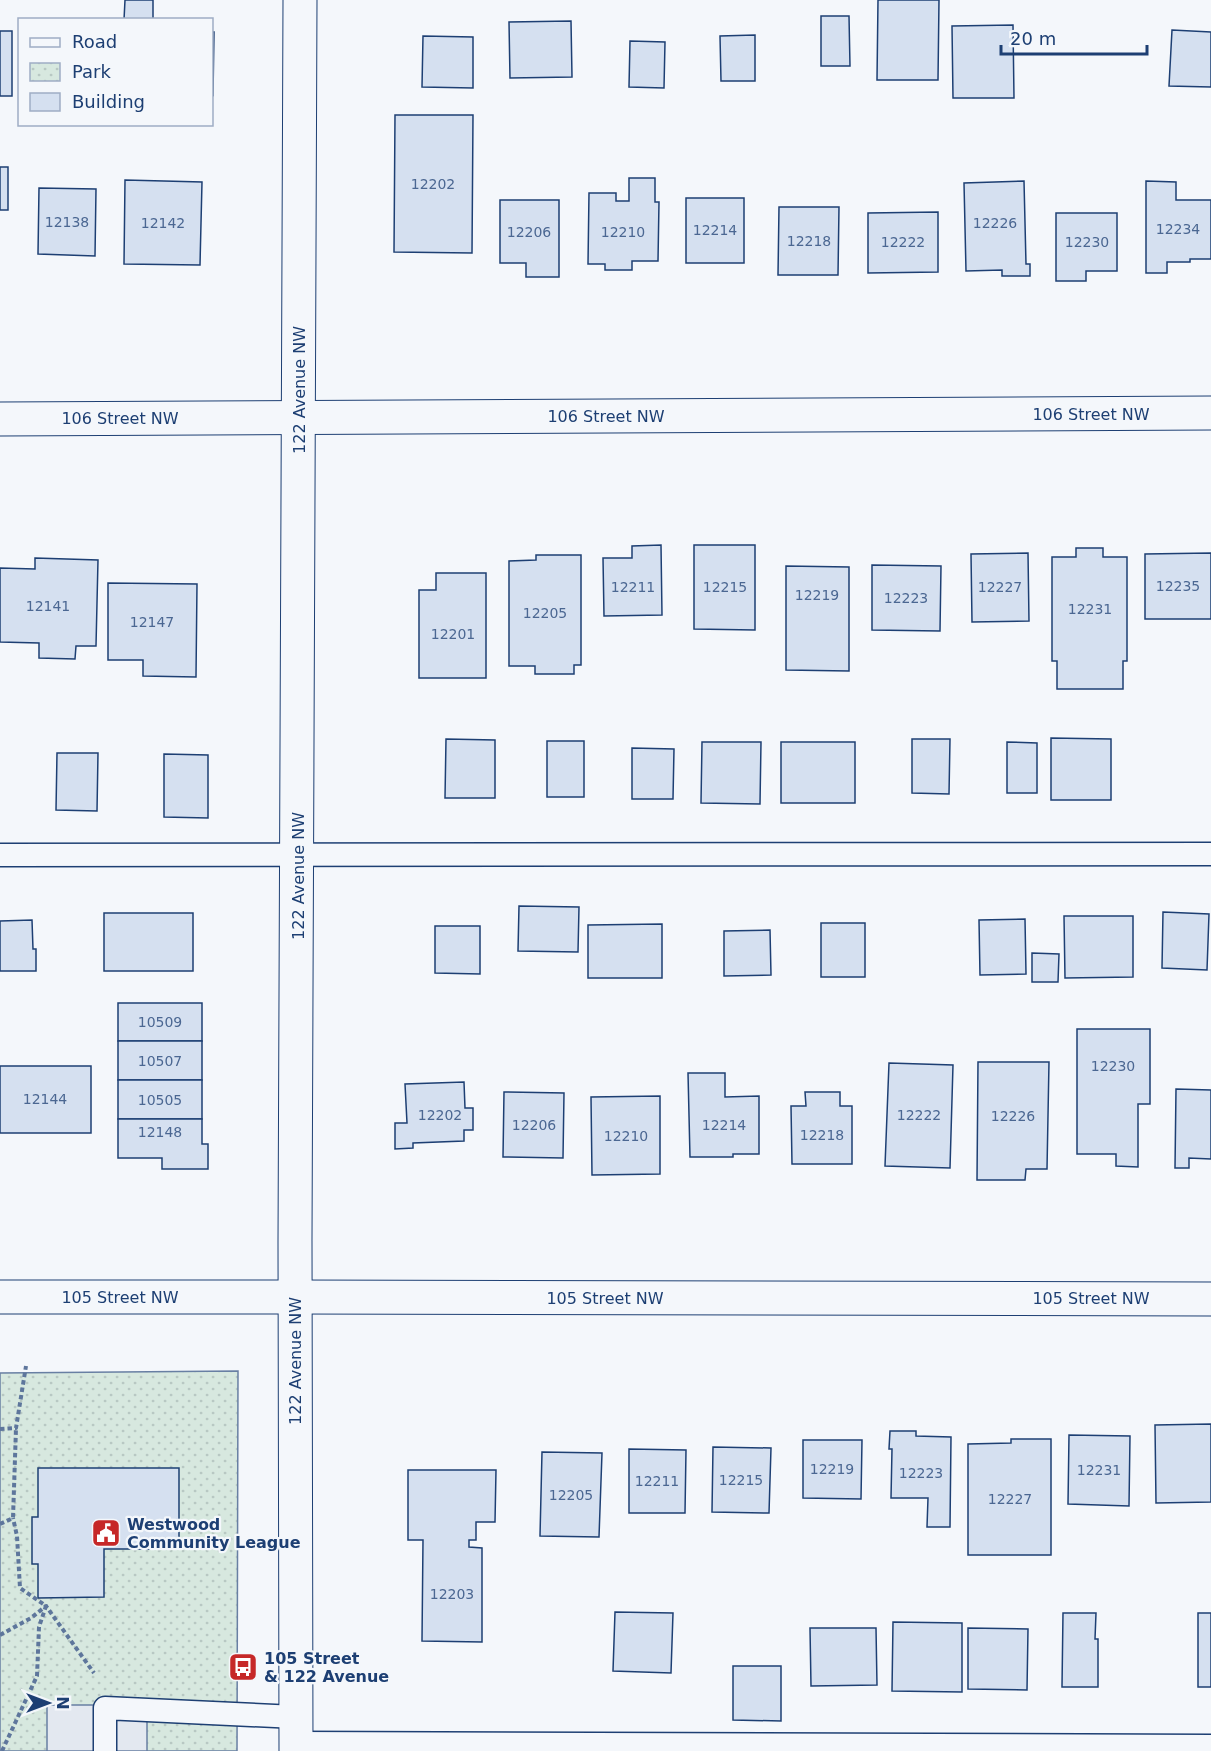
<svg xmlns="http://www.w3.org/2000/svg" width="1211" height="1751" viewBox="0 0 1211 1751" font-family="'DejaVu Sans',sans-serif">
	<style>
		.park { fill: url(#park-dots); stroke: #687fa3; stroke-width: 1.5 }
		.parking { fill: #e3e8f0; stroke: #687fa3; stroke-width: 1.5 }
		.building { fill: #d5e0f0; stroke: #1d3f73; stroke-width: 1.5 }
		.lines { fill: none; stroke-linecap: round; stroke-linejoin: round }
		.service-casing { stroke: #1d3f73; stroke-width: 25 }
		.minor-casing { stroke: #1d3f73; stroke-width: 35 }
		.tertiary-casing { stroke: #1d3f73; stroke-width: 35 }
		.path { stroke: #5e769c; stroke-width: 4; stroke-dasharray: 4.5 3; stroke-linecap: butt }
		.service { stroke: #f4f7fb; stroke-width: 22 }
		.minor { stroke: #f4f7fb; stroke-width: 33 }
		.tertiary { stroke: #f4f7fb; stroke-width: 33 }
		.labels { text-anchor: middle; stroke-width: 4.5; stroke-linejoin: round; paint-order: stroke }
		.number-label { font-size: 14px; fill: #4b6792 }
		.street-label { font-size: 16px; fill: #1d3f73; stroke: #f4f7fb }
		.poi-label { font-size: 16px; font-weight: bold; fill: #1d3f73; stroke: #f4f7fb; text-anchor: start }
	</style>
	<defs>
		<pattern id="park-dots" width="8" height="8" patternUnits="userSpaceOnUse" patternTransform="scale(1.5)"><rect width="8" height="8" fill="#d7e8df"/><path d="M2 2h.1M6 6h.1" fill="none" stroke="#b8c8c3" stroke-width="1.8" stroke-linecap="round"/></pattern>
	</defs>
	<rect width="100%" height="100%" fill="#f4f7fb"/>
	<polygon class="park" points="238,1371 237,1751 0,1751 0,1373"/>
	<rect class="parking" x="47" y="1705" width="100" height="46"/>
	<g class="building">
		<polygon points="125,0 153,0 153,20 124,20"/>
		<polygon points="878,0 939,0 938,80 877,80"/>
		<polygon points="821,16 849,16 850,66 821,66"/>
		<polygon points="571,21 572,77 510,78 509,22"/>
		<polygon points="1013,25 1014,98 953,98 952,26"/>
		<polygon points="1172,30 1211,32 1211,87 1169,86"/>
		<rect x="0" y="31" width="12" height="65"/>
		<polygon points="212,32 214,32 213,95 212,94"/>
		<polygon points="755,35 755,81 721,81 720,36"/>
		<polygon points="423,36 473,37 473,88 422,87"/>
		<polygon points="630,41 665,42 664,88 629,87"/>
		<polygon points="395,115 473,115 472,253 394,252"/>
		<rect x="0" y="167" width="8" height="43"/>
		<polygon points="629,178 655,178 655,202 659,202 658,261 632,261 632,270 605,270 605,264 588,264 589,193 616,193 616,201 629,201"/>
		<polygon points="125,180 202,182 200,265 124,264"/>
		<polygon points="1024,181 1026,264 1030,264 1030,276 1002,276 1002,270 966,271 964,183"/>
		<polygon points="1146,181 1176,182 1176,200 1211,200 1211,259 1190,259 1190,262 1167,262 1167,273 1146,273"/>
		<polygon points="39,188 96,189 95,256 38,254"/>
		<rect x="686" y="198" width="58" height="65"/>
		<polygon points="500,200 559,200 559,277 526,277 526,263 500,263"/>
		<polygon points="779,207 839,207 838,275 778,275"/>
		<polygon points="938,212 938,272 868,273 868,213"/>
		<polygon points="1056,213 1117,213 1117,271 1086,271 1086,281 1056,281"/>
		<polygon points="661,545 662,615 604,616 603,558 632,558 632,546"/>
		<polygon points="694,545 755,545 755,630 694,629"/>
		<polygon points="1076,548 1103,548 1103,557 1127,557 1127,661 1123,661 1123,689 1057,689 1057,661 1052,661 1052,557 1076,557"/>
		<polygon points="1028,553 1029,621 972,622 971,554"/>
		<polygon points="1211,553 1211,619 1145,619 1145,554"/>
		<polygon points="536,555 581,555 581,665 574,665 574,674 535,674 535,666 509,666 509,561 536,560"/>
		<polygon points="35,558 98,560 96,646 76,646 75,659 39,658 39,643 0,642 0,568 35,569"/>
		<polygon points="872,565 941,566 940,631 872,630"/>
		<polygon points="786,566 849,567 849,671 786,670"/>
		<polygon points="436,573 486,573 486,678 419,678 419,590 436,590"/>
		<polygon points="108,583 197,584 196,677 143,676 143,660 108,660"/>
		<polygon points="1051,738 1111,739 1111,800 1051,800"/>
		<polygon points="446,739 495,740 495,798 445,798"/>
		<polygon points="912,739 950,739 949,794 912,793"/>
		<rect x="547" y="741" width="37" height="56"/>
		<polygon points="702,742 761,742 760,804 701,803"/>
		<rect x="781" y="742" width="74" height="61"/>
		<polygon points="1007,742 1037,743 1037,793 1007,793"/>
		<polygon points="632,748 674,749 673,799 632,799"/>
		<polygon points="57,753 98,753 97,811 56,810"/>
		<polygon points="164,754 208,755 208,818 164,817"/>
		<polygon points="519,906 579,907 578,952 518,951"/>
		<polygon points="1163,912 1209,914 1207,970 1162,968"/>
		<rect x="104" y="913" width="89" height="58"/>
		<polygon points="1064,916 1133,916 1133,977 1065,978"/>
		<polygon points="1025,919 1026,974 980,975 979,920"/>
		<polygon points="32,920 33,949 36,949 36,971 0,971 0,921"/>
		<rect x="821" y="923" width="44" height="54"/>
		<polygon points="662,924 662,978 588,978 588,925"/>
		<polygon points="435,926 480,926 480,974 435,973"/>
		<polygon points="770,930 771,975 724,976 724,931"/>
		<polygon points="1032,953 1059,954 1058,982 1032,982"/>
		<rect x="118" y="1003" width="84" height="38"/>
		<polygon points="1077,1029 1150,1029 1150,1104 1138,1104 1138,1167 1116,1166 1116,1154 1077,1154"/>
		<rect x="118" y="1041" width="84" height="39"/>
		<polygon points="978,1062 1049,1062 1047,1169 1026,1169 1025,1180 977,1180"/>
		<polygon points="889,1063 953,1065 950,1168 885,1166"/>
		<rect x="0" y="1066" width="91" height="67"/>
		<polygon points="688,1073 725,1073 725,1097 759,1096 759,1154 733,1154 733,1157 690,1157"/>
		<rect x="118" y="1080" width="84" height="39"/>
		<polygon points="464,1082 465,1108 473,1108 473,1130 464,1130 464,1141 413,1143 413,1148 395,1149 395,1123 407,1123 405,1084"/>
		<polygon points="1176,1089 1211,1090 1211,1159 1189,1158 1189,1168 1175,1168"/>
		<polygon points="504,1092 564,1093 563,1158 503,1157"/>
		<polygon points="805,1092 840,1092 840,1106 852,1106 852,1164 792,1164 791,1106 806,1106"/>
		<polygon points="660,1096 660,1174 592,1175 591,1097"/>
		<polygon points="118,1119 202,1119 202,1144 208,1144 208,1169 162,1169 162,1158 118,1158"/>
		<polygon points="1211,1424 1211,1502 1156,1503 1155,1425"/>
		<polygon points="890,1431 916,1431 916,1436 951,1437 950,1527 927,1527 928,1498 891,1498 892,1449 889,1449"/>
		<polygon points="1069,1435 1130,1436 1129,1506 1068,1504"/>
		<polygon points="1011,1439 1051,1439 1051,1555 968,1555 968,1444 1011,1443"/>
		<polygon points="803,1440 862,1440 861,1499 803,1498"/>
		<polygon points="713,1447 771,1448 769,1513 712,1512"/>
		<polygon points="629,1449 686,1450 685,1513 629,1513"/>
		<polygon points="542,1452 602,1453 599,1537 540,1536"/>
		<polygon points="38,1468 179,1468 179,1549 104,1549 104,1597 38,1598 38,1564 32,1564 32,1517 38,1517"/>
		<polygon points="408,1470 496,1470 495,1522 476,1522 476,1540 469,1540 469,1547 482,1548 482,1642 422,1641 423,1540 408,1540"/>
		<polygon points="615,1612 673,1613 671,1673 613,1671"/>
		<polygon points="1063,1613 1096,1613 1095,1639 1098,1639 1098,1687 1062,1687"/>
		<rect x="1198" y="1613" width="13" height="74"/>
		<polygon points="893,1622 962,1623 962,1692 892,1691"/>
		<polygon points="810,1628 876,1628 877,1685 811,1686"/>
		<polygon points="968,1628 1028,1629 1027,1690 968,1689"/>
		<polygon points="733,1666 781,1666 781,1721 733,1720"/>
	</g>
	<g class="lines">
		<g class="service-casing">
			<g id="service">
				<polyline points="0,855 1211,854"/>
				<polyline points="296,1743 1211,1746"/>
				<polyline points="105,1751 105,1708 296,1717"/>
			</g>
		</g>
		<g class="minor-casing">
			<g id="minor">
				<polyline points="0,419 1211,413"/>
				<polyline points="295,1297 1211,1299"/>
			</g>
		</g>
		<g class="tertiary-casing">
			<g id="tertiary">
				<polyline points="0,1297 295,1297"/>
				<polyline points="296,1751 295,1241 300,0"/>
			</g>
		</g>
		<g class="path">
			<polyline points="0,1429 16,1428 26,1366"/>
			<polyline points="0,1524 13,1518 16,1428"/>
			<polyline points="0,1635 31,1618 46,1606 94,1673"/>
			<polyline points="2,1751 37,1676 39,1627 46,1606 20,1588 17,1536 13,1518"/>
		</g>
		<use href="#service" class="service"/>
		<use href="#minor" class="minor"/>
		<use href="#tertiary" class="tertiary"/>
	</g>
	<defs>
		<g id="civic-square" transform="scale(1.5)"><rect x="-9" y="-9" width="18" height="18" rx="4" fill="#c62828" stroke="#f4f7fb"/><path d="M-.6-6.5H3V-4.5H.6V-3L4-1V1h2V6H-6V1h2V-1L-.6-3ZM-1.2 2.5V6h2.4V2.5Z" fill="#fff"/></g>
		<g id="bus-square" transform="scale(1.5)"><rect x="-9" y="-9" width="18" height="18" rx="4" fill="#c62828" stroke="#f4f7fb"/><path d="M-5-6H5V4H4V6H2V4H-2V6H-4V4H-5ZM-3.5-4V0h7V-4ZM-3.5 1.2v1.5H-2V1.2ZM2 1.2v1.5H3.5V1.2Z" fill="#fff"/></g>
	</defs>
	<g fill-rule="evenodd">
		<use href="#civic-square" x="106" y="1533"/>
		<use href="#bus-square" x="243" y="1667"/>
	</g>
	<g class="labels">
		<g class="number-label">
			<text x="433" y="189">12202</text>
			<text x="67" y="227">12138</text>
			<text x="163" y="228">12142</text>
			<text x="995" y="228">12226</text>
			<text x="1178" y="234">12234</text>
			<text x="715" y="235">12214</text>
			<text x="529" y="237">12206</text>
			<text x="623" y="237">12210</text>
			<text x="809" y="246">12218</text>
			<text x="903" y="247">12222</text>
			<text x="1087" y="247">12230</text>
			<text x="1178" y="591">12235</text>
			<text x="633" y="592">12211</text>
			<text x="725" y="592">12215</text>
			<text x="1000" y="592">12227</text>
			<text x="817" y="600">12219</text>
			<text x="906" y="603">12223</text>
			<text x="48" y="611">12141</text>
			<text x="1090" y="614">12231</text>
			<text x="545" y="618">12205</text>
			<text x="152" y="627">12147</text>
			<text x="453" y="639">12201</text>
			<text x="160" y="1027">10509</text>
			<text x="160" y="1066">10507</text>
			<text x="1113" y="1071">12230</text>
			<text x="45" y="1104">12144</text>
			<text x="160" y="1105">10505</text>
			<text x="440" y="1120">12202</text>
			<text x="919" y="1120">12222</text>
			<text x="1013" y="1121">12226</text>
			<text x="534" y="1130">12206</text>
			<text x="724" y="1130">12214</text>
			<text x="160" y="1137">12148</text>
			<text x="822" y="1140">12218</text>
			<text x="626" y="1141">12210</text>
			<text x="832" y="1474">12219</text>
			<text x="1099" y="1475">12231</text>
			<text x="921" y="1478">12223</text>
			<text x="741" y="1485">12215</text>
			<text x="657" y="1486">12211</text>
			<text x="571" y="1500">12205</text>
			<text x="1010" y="1504">12227</text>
			<text x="452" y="1599">12203</text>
		</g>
		<g class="street-label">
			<text transform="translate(299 390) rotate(-90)" y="6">122 Avenue NW</text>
			<text x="1091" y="420">106 Street NW</text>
			<text x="606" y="422">106 Street NW</text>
			<text x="120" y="424">106 Street NW</text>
			<text transform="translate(298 876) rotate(-90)" y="6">122 Avenue NW</text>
			<text x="120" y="1303">105 Street NW</text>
			<text x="605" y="1304">105 Street NW</text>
			<text x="1091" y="1304">105 Street NW</text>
			<text transform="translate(295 1361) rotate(-90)" y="6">122 Avenue NW</text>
		</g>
		<g class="poi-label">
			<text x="127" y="1530">Westwood<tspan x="127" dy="18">Community League</tspan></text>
			<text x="264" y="1664">105 Street<tspan x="264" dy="18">&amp; 122 Avenue</tspan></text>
		</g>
	</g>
	<rect x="18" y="18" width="195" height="108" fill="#f4f7fb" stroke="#9eadc5" stroke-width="1.5"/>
	<rect x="30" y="38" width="30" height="9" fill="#f4f7fb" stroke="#9eadc5" stroke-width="1.5"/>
	<text x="72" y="48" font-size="18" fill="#1d3f73">Road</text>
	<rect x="30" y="63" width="30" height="18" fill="url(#park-dots)" stroke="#9eadc5" stroke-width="1.5"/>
	<text x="72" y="78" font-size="18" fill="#1d3f73">Park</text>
	<rect x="30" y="93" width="30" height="18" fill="#d5e0f0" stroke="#9eadc5" stroke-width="1.5"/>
	<text x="72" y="108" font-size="18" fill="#1d3f73">Building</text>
	<g transform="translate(48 1703) rotate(90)" stroke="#f4f7fb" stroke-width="4.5" paint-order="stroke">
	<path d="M0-4.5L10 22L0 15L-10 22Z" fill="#1d3f73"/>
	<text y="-9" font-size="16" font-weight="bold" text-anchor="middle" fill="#1d3f73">N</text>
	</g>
	<path d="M1001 45v9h146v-9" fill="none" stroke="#1d3f73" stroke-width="3"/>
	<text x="1010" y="45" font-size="18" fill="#1d3f73" stroke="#f4f7fb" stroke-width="4.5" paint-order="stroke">20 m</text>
</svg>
